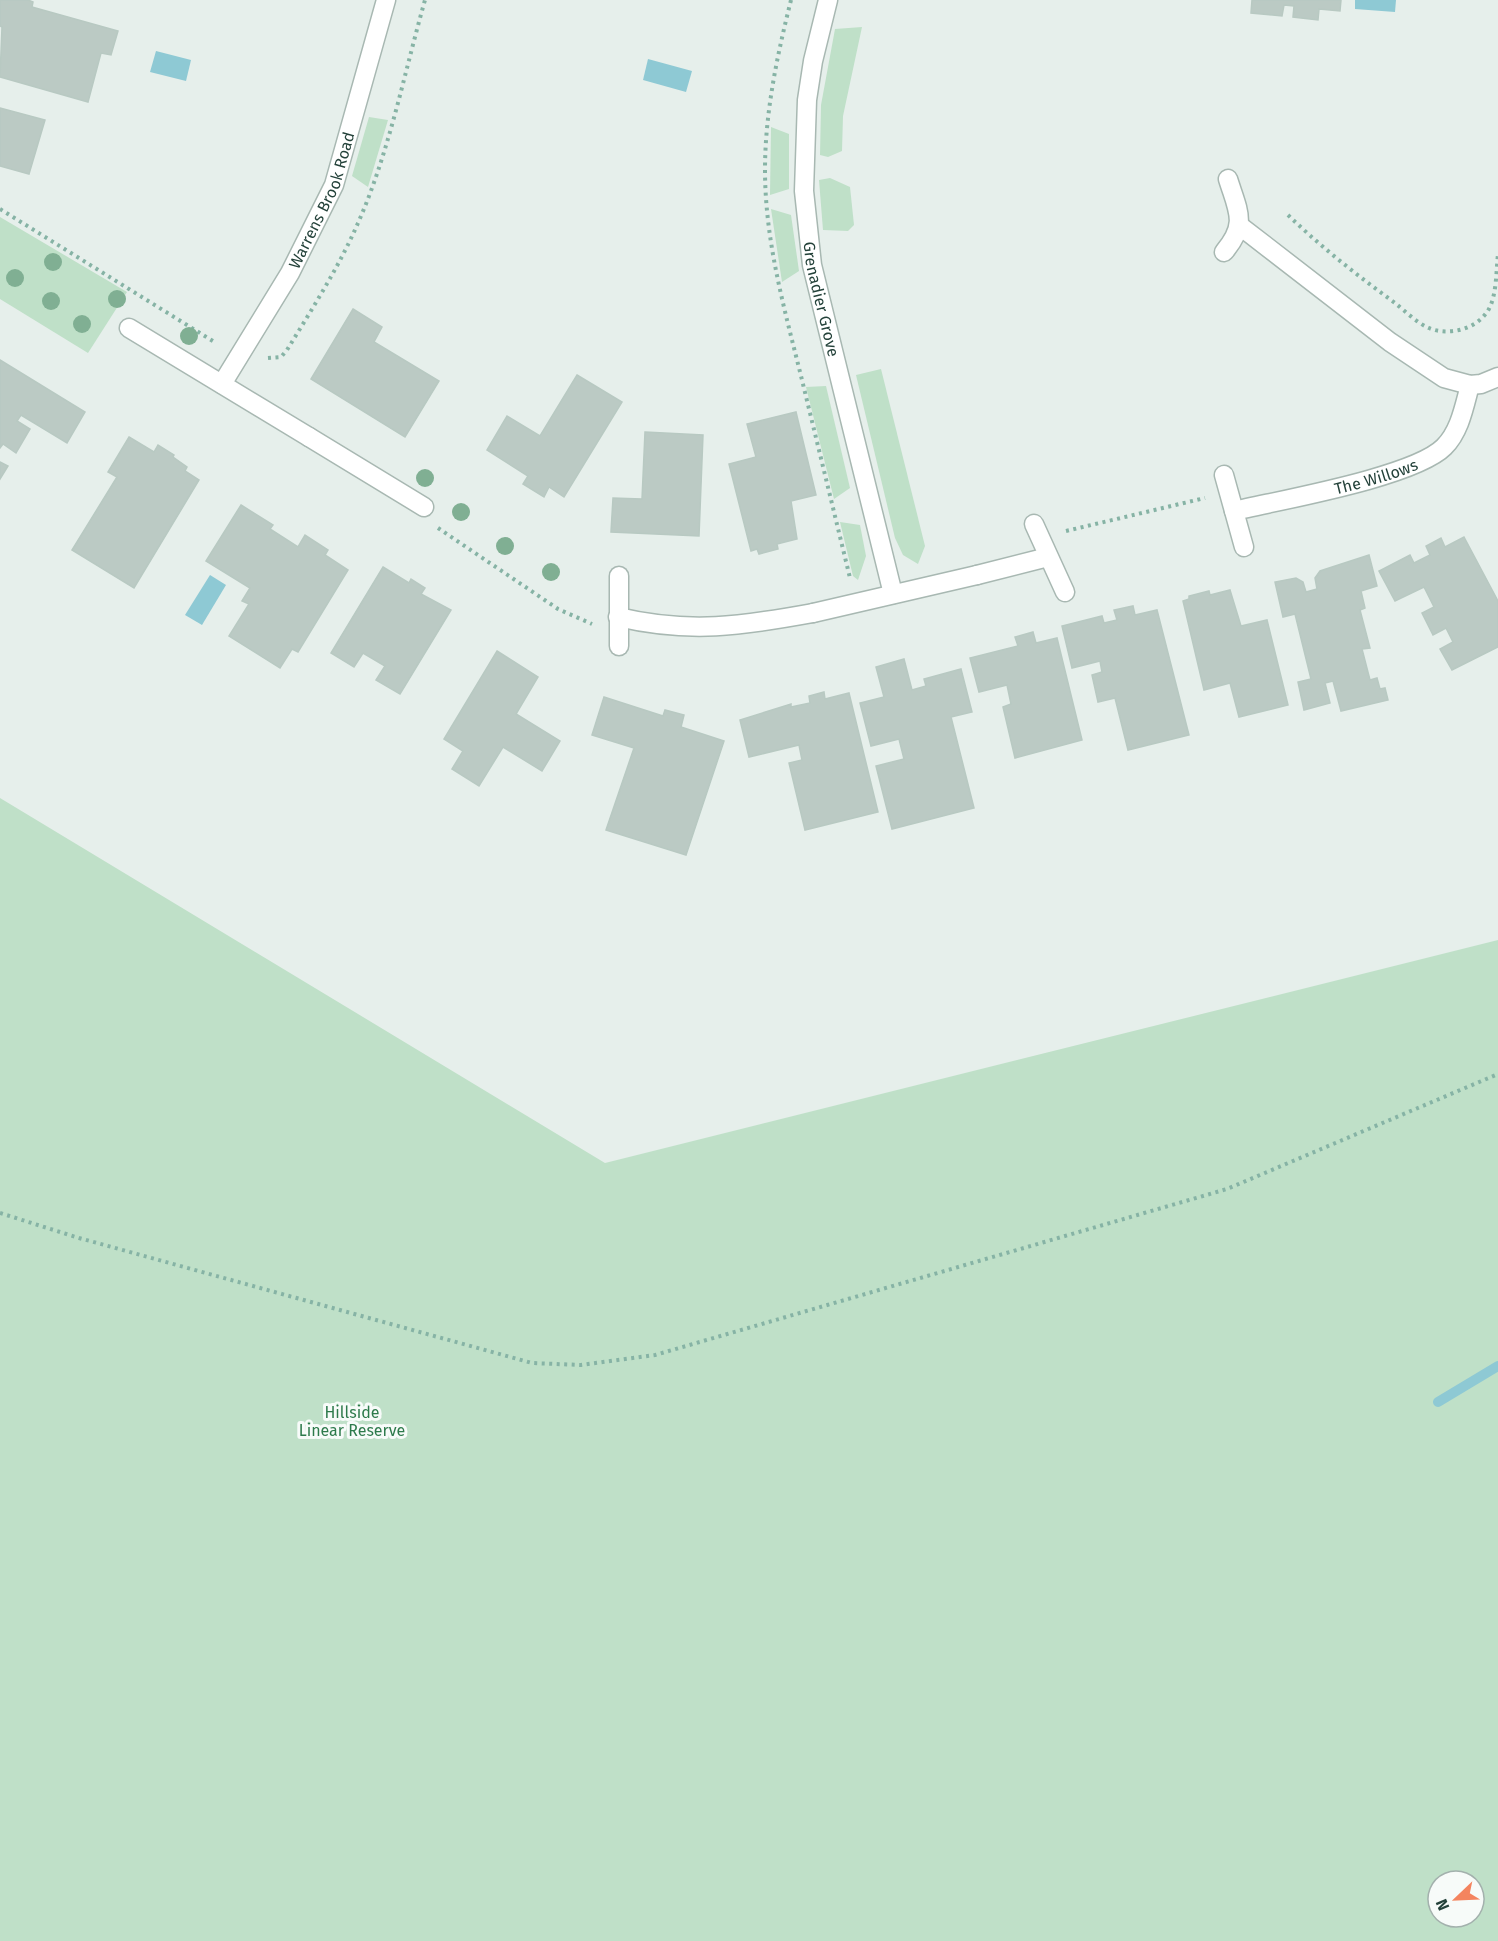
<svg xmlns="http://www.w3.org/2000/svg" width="1498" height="1941" viewBox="0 0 1498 1941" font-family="'Fira Sans',sans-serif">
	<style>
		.green { fill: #bfe0c8; fill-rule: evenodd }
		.water { fill: #8ec9d4 }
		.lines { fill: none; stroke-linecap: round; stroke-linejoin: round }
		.stream { stroke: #8ec9d4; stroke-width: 10 }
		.building { fill: #bbcac4; stroke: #b8c9c2; stroke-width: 1.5 }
		.lane-casing { stroke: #a8b8b2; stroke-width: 21 }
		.street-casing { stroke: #a8b8b2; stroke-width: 21 }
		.path { stroke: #86b3a5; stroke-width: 4; stroke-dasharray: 3 4.5; stroke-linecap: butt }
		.lane { stroke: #fff; stroke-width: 18 }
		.street { stroke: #fff; stroke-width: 18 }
		.tree { fill: #80af93 }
		.labels { text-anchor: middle; stroke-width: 6; stroke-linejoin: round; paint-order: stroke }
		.street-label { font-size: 16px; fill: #24423a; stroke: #f7fbf9 }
		.park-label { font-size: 16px; fill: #2d7a4b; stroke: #f7fbf9 }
	</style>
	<rect width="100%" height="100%" fill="#e6efeb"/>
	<g class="green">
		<polygon points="862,27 843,116 842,151 828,157 820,155 821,105 835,29"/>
		<polygon points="369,117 388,120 368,187 352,176"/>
		<polygon points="771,127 789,134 789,189 770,195"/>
		<polygon points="830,178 850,187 854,225 848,231 823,230 819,180"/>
		<polygon points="771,209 791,215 799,271 782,282"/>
		<polygon points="0,217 127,292 88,353 0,299"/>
		<polygon points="881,369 925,546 918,564 903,555 895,538 856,375"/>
		<polygon points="826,386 850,488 834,499 806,387"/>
		<polygon points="840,522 860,525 866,556 858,580 853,576"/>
		<path d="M0,798L605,1163L1498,940V1941H0ZM1438,1881H1474V1917H1438Z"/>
	</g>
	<g class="water">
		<polygon points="1355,0 1396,0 1395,12 1355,9"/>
		<polygon points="156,51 191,60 186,81 150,72"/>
		<polygon points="648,59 692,71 686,92 643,80"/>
		<polygon points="210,575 226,585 202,625 185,615"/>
	</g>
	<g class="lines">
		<polyline class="stream" points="1438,1402 1498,1366"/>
	</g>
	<g class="building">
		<polygon points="0,0 28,0 33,2 32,7 118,31 111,55 101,53 88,102 0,77 2,27 0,26"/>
		<polygon points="1252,0 1341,0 1340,11 1319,9 1318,20 1293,17 1294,6 1284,5 1282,16 1251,13"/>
		<polygon points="0,108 45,120 29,174 0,166"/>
		<polygon points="353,309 382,327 374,342 439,381 405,437 311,379"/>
		<polygon points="0,360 85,412 67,443 21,415 17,421 30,429 16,453 3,444 0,448"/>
		<polygon points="577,375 622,402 564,497 549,487 544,497 523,484 528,476 487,450 507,416 540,436"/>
		<polygon points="796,412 816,495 791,501 797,539 777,544 778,549 759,554 757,549 751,551 729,464 756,457 747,424"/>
		<polygon points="645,432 703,435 699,536 611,532 613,498 642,499"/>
		<polygon points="129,437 154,452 158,445 174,455 173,457 187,467 185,471 199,480 134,588 72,550 117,477 108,472"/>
		<polygon points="0,462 8,466 0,479"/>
		<polygon points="241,505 273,525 270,529 298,547 305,535 328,550 325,555 348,570 298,652 292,649 280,668 229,636 249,604 242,601 250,588 206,561"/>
		<polygon points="1464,537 1498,601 1498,647 1452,670 1440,649 1453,642 1446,628 1433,635 1422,613 1434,607 1424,587 1395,601 1379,571 1410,555 1414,563 1430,555 1426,546 1441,538 1445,547"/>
		<polygon points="1369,555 1377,586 1361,591 1365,608 1360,610 1370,648 1362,649 1370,680 1377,678 1380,689 1385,688 1388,700 1341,711 1333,681 1325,683 1330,703 1304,710 1298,682 1311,679 1295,614 1283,617 1275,582 1296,578 1303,582 1306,592 1317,589 1315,578 1320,571"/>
		<polygon points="383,567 409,583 411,579 425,588 421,594 451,610 400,694 376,680 385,666 363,653 354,667 331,653"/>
		<polygon points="1230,590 1241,626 1267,620 1288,705 1239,717 1230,683 1204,690 1183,601 1189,599 1189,596 1209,591 1210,595"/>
		<polygon points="1133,606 1135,615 1157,610 1189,735 1128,750 1115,698 1098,702 1092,675 1102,672 1100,661 1072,668 1062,626 1102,616 1104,623 1117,620 1114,610"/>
		<polygon points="1033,632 1036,643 1057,638 1082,740 1015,758 1003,707 1011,704 1007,685 979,692 970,658 1018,646 1015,637"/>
		<polygon points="497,651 538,677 516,714 560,741 542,771 503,747 479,786 452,769 463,751 444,739"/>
		<polygon points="904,659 912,690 926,686 924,679 961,669 972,712 951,717 974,808 892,829 876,766 904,759 899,739 871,746 860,703 884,697 876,667"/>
		<polygon points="824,692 825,699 849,693 878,812 805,830 789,763 802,760 799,745 749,757 740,720 791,704 791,707 810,703 809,696"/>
		<polygon points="604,697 663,716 665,710 684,715 681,727 724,741 686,855 606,830 634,748 592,735"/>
	</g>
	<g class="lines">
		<g class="lane-casing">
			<g id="lane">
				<polyline points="309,437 424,507"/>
				<polyline points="1224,475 1244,547"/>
				<path id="s1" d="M1234,511C1280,500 1414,477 1444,447C1460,431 1464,407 1470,385"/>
				<polyline points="1034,524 1065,592"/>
				<polyline points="977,575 1048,557"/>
				<path d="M618,617C690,634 742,626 813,613"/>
				<polyline points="619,646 619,576"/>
			</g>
		</g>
		<g class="street-casing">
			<g id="street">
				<path id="s2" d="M828,0L813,61L807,100L804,191L812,265L893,594"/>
				<polyline points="1240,226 1390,342 1444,378 1470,385 1481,384 1498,377"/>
				<path d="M1224,252C1248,224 1238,211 1228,179"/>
				<polyline points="129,328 309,437"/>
				<path id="s3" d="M222,384L290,273L334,185L386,0"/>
				<polyline points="813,613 977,575"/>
			</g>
		</g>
		<g class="path">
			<path d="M791,0C777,56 765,113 765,170C765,242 785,311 802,380C818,446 834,512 850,578"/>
			<polyline points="0,209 216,343"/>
			<path d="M1288,215C1321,247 1358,276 1395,303C1405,311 1417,323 1429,328C1447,336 1475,330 1487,312C1497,298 1496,271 1498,254"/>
			<path d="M268,358L281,357L287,350C312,309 339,267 358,223C389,153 404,74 425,0"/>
			<polyline points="438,528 558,609 592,624"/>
			<polyline points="1066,531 1205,498"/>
			<polyline points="0,1213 79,1238 532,1363 581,1365 655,1355 1227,1189 1498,1074"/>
		</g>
		<use href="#lane" class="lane"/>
		<use href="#street" class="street"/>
	</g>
	<g class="tree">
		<circle cx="53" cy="262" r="9"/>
		<circle cx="15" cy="278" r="9"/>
		<circle cx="117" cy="299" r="9"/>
		<circle cx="51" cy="301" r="9"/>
		<circle cx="82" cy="324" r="9"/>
		<circle cx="189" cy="336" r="9"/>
		<circle cx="425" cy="478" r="9"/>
		<circle cx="461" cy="512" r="9"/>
		<circle cx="505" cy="546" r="9"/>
		<circle cx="551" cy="572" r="9"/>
	</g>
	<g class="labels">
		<g class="street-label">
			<text dy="6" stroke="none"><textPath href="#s3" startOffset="210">Warrens Brook Road</textPath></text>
			<text dy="6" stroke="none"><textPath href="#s2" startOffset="303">Grenadier Grove</textPath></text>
			<text dy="6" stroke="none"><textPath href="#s1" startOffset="146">The Willows</textPath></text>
		</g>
		<g class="park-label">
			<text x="352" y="1418">Hillside<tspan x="352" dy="18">Linear Reserve</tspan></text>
		</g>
	</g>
	<g transform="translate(1456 1899) rotate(247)"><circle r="28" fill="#f7fbf9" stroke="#a3b1ad" stroke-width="1.5"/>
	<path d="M0-4.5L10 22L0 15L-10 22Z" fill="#f4845f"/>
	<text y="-9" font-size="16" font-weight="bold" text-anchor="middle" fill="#24423a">N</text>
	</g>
</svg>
